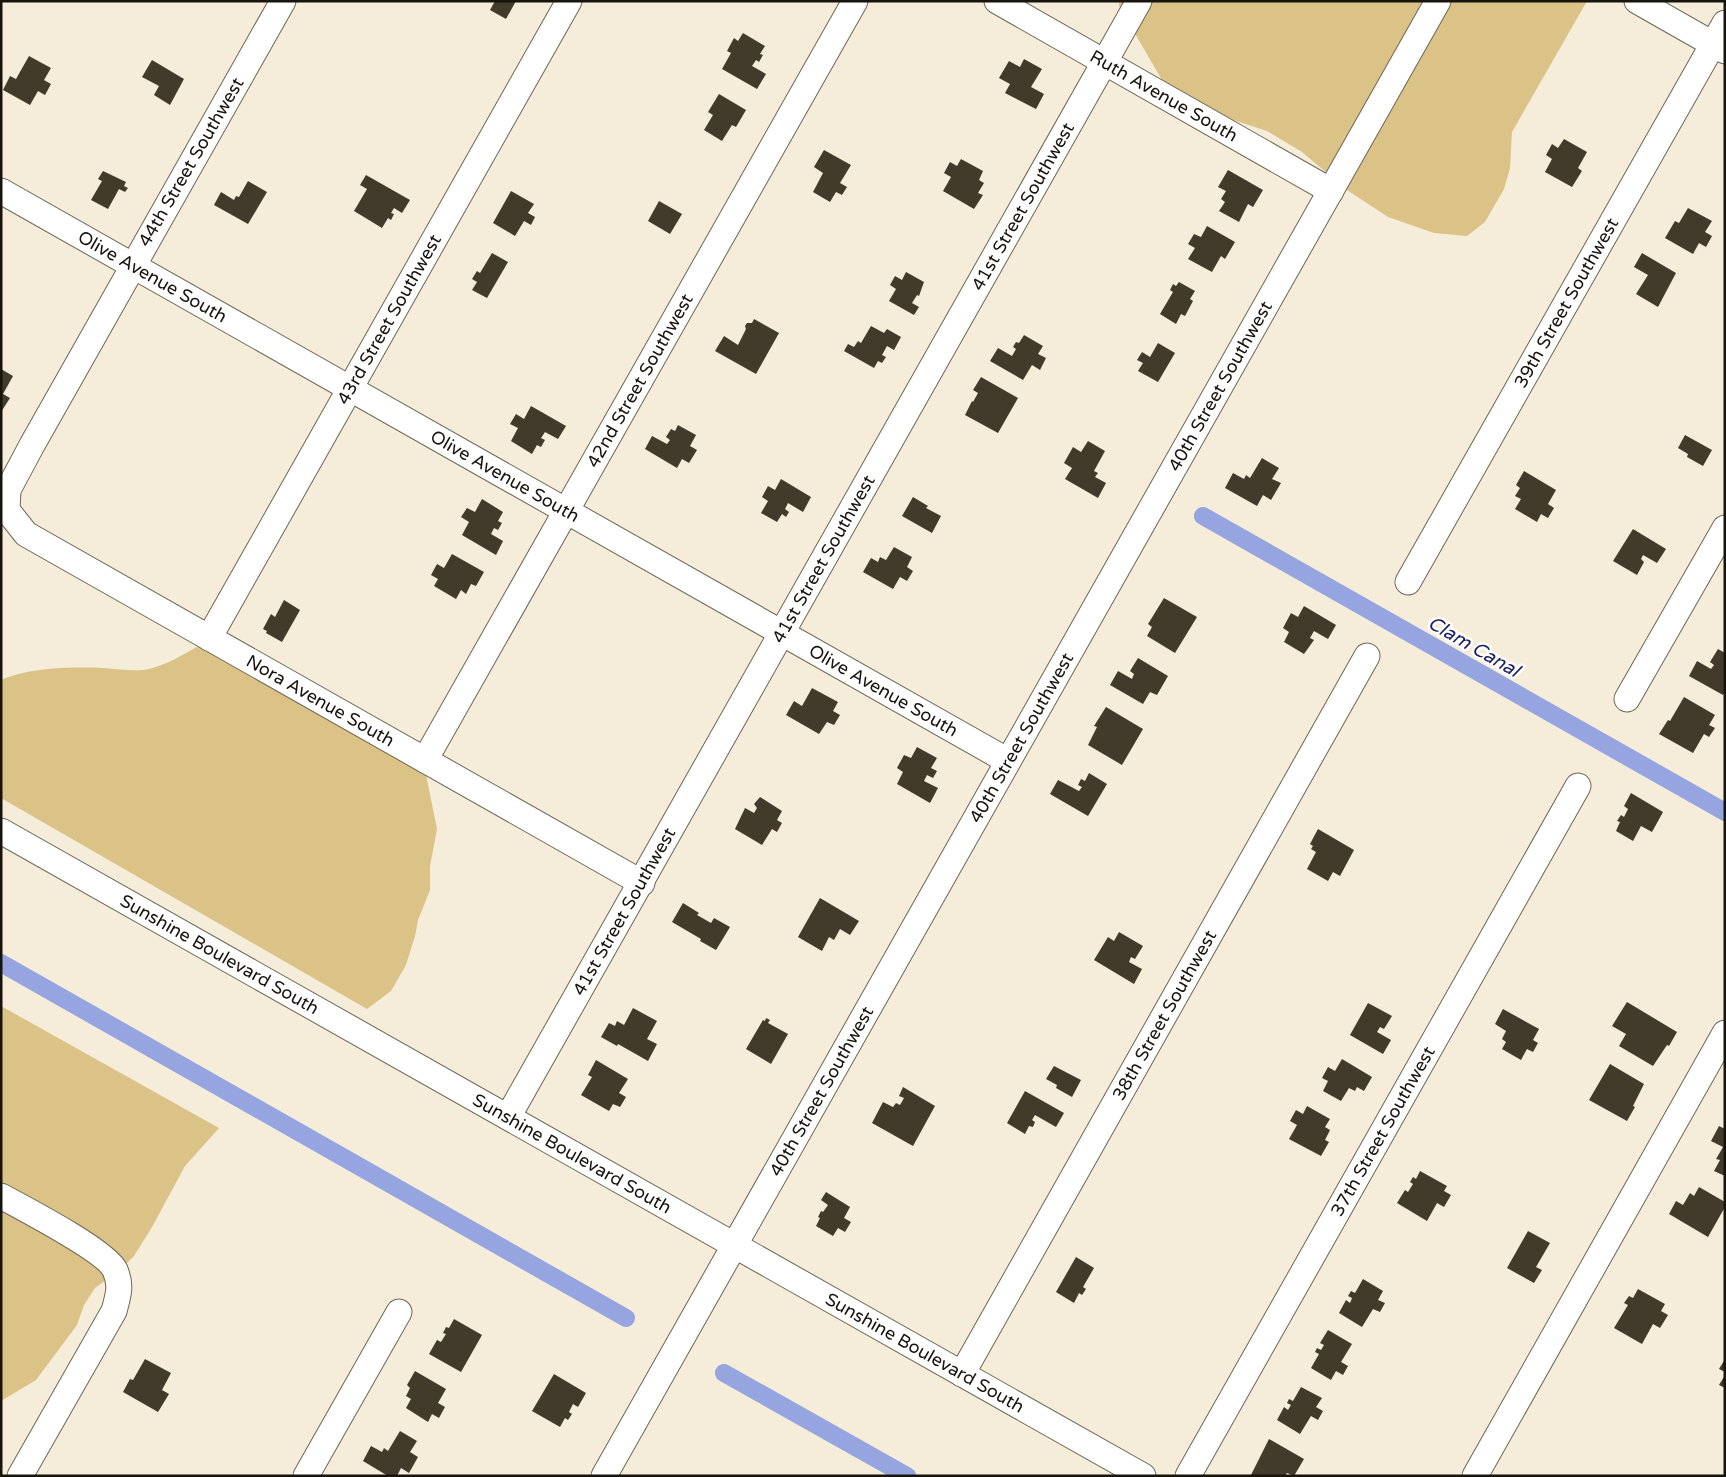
<svg xmlns="http://www.w3.org/2000/svg" width="1726" height="1477" viewBox="0 0 1726 1477" font-family="'Varela Round',sans-serif">
	<style>
		.green { fill: #dbc287 }
		.lines { fill: none; stroke-linecap: round; stroke-linejoin: round }
		.canal { stroke: #96a4df; stroke-width: 18 }
		.building { fill: #423b2b }
		.minor-casing { stroke: #6d6655; stroke-width: 27 }
		.minor { stroke: #fff; stroke-width: 25 }
		.labels { text-anchor: middle; stroke-width: 5; stroke-linejoin: round; paint-order: stroke }
		.street-label { font-size: 18px; fill: #17140d; stroke: #fff }
		.water-label { font-size: 19px; font-style: italic; fill: #1c2065; stroke: #fff }
	</style>
	<rect width="100%" height="100%" fill="#f5edd9"/>
	<g class="green">
		<polygon points="1119,1 1587,1 1512,132 1510,168 1504,189 1485,222 1467,236 1434,233 1388,217 1347,190 1302,152 1267,131 1233,120 1207,109 1162,80 1119,6"/>
		<path d="M203,644L424,765L437,829L430,866V890L418,920L415,936L406,965L391,991L367,1009L1,798V680C30,667 73,667 104,668C117,669 130,671 143,670C165,667 183,654 203,644Z"/>
		<polygon points="1,1006 219,1128 185,1166 152,1227 134,1256 121,1269 95,1288 84,1305 77,1325 36,1380 1,1401"/>
	</g>
	<g class="lines">
		<g class="canal">
			<polyline points="1203,516 1725,812"/>
			<polyline points="1,963 626,1318"/>
			<polyline points="724,1373 907,1476"/>
		</g>
	</g>
	<g class="building">
		<polygon points="495,1 516,1 506,19 490,10"/>
		<polygon points="743,33 765,46 760,54 763,55 759,62 756,60 752,66 766,74 757,89 722,69 731,53 727,51 734,38 738,41"/>
		<polygon points="29,56 51,68 44,80 51,84 45,95 38,91 30,105 3,90 10,76 16,79"/>
		<polygon points="1024,59 1042,69 1031,87 1044,94 1036,109 1005,93 1010,84 999,78 1009,61 1020,67"/>
		<polygon points="152,60 184,79 170,105 154,95 159,86 142,77"/>
		<polygon points="719,94 746,110 736,127 732,125 722,141 704,130 713,115 708,112"/>
		<polygon points="1564,139 1587,152 1578,168 1582,171 1572,187 1545,172 1552,159 1546,155 1552,144 1558,148"/>
		<polygon points="824,150 851,165 840,183 847,187 842,195 836,192 830,202 813,192 823,173 814,167"/>
		<polygon points="961,159 983,171 979,180 984,183 978,193 983,195 974,209 943,191 951,177 944,173 950,162 957,166"/>
		<polygon points="1228,170 1263,190 1253,207 1248,204 1239,222 1219,211 1225,202 1221,199 1226,191 1218,187"/>
		<polygon points="103,171 126,182 124,186 128,188 125,192 119,189 108,209 91,200 102,181 98,179"/>
		<polygon points="366,175 410,200 402,213 394,208 391,213 394,214 391,220 388,218 382,228 354,211 367,189 360,185"/>
		<polygon points="248,181 267,192 248,224 214,205 221,192 234,200 236,196 239,197"/>
		<polygon points="511,191 534,204 528,213 535,217 531,225 524,221 515,236 493,223"/>
		<polygon points="659,201 682,214 670,234 648,221"/>
		<polygon points="1688,208 1712,221 1705,232 1712,236 1706,247 1699,243 1693,254 1665,238 1675,221 1679,223"/>
		<polygon points="1207,226 1235,242 1225,259 1221,256 1212,272 1188,259 1195,248 1188,244 1194,234 1201,237"/>
		<polygon points="492,253 508,262 487,298 472,290 477,282 472,279 477,271 480,273"/>
		<polygon points="1642,253 1676,273 1658,307 1636,294 1648,275 1634,267"/>
		<polygon points="906,272 924,282 919,296 917,295 912,303 919,307 914,315 889,301 896,289 890,285 895,276 902,280"/>
		<polygon points="1179,282 1195,291 1190,299 1193,301 1185,316 1181,314 1176,324 1160,314 1173,292 1170,290 1173,284 1176,286"/>
		<polygon points="754,319 779,333 756,374 715,351 724,336 738,345 746,329 745,326 747,323 752,323"/>
		<polygon points="871,326 884,333 887,329 901,337 894,350 887,346 882,355 886,357 882,363 878,361 874,368 844,351 848,344 854,347 858,341 861,343"/>
		<polygon points="1024,335 1043,346 1038,354 1046,358 1040,370 1032,365 1023,380 990,361 998,348 1012,356 1016,349 1013,347 1016,342 1019,343"/>
		<polygon points="1158,343 1175,353 1158,382 1138,371 1143,363 1137,360 1142,352 1150,357"/>
		<polygon points="1,369 13,376 3,394 10,398 1,412"/>
		<polygon points="981,377 1018,398 998,433 965,415 972,401 973,402 978,393 973,390"/>
		<polygon points="531,406 566,426 558,439 545,432 541,438 545,440 541,447 537,445 532,454 511,441 518,428 510,424 516,414 524,419"/>
		<polygon points="678,425 696,435 690,446 697,450 689,463 682,459 677,468 645,449 652,436 667,444 670,440 666,437 671,429 675,431"/>
		<polygon points="1685,435 1712,450 1703,466 1687,457 1688,454 1678,448"/>
		<polygon points="1088,441 1105,451 1094,471 1098,473 1095,477 1106,483 1098,498 1065,479 1072,468 1064,463 1073,447 1081,452"/>
		<polygon points="1262,458 1279,468 1272,479 1281,483 1271,500 1263,495 1257,506 1225,488 1233,473 1244,479 1246,475 1250,478"/>
		<polygon points="1524,471 1556,490 1548,504 1554,508 1548,518 1541,514 1537,522 1515,509 1521,499 1515,496 1520,488 1516,485"/>
		<polygon points="781,479 811,497 803,512 788,503 785,509 789,512 786,517 782,514 777,522 761,513 768,501 762,497 768,486 775,490"/>
		<polygon points="913,497 928,506 926,508 941,516 932,533 902,516"/>
		<polygon points="482,499 503,512 498,521 502,523 498,530 494,528 491,534 503,541 496,555 462,535 469,522 461,517 467,508 475,512"/>
		<polygon points="1633,529 1666,549 1657,563 1643,555 1641,559 1644,562 1637,575 1613,561"/>
		<polygon points="894,547 912,557 907,567 913,571 907,581 900,577 893,589 863,572 871,558 878,562 880,557 886,560"/>
		<polygon points="452,554 484,572 476,586 471,584 466,594 461,590 456,599 434,586 438,579 431,575 437,564 444,568"/>
		<polygon points="1164,598 1197,617 1175,653 1147,636 1152,627 1148,624"/>
		<polygon points="284,600 300,610 282,642 266,633 267,631 263,629 271,614 275,617"/>
		<polygon points="1304,606 1336,625 1328,639 1314,631 1310,638 1314,640 1304,654 1284,642 1289,632 1283,628 1291,613 1298,617"/>
		<polygon points="1718,649 1725,653 1725,691 1723,695 1689,676 1697,661 1711,669 1714,665 1710,662"/>
		<polygon points="1138,658 1168,676 1157,695 1150,692 1143,704 1110,685 1118,671 1132,679 1134,674 1130,671"/>
		<polygon points="812,688 838,702 833,711 840,715 834,725 827,722 819,734 786,715 794,701 802,706"/>
		<polygon points="1684,697 1715,715 1709,725 1715,728 1709,737 1704,734 1693,753 1659,734 1668,720 1670,721"/>
		<polygon points="1106,707 1143,729 1122,765 1088,745 1097,727 1094,726"/>
		<polygon points="917,747 937,758 931,768 937,771 933,778 927,775 924,781 938,788 930,803 897,784 903,772 897,768 904,755 911,758"/>
		<polygon points="1089,773 1107,784 1088,816 1050,794 1058,780 1079,791 1082,787 1078,785 1081,779 1085,781"/>
		<polygon points="1631,793 1663,812 1652,832 1641,826 1633,841 1616,831 1620,822 1617,821 1621,815 1624,817 1628,809 1624,806"/>
		<polygon points="760,797 782,811 777,820 782,823 777,832 772,829 762,845 735,829 745,808 754,813 757,808 754,804"/>
		<polygon points="1318,829 1354,850 1340,876 1333,872 1328,881 1307,869 1316,852 1311,849 1313,846 1310,844"/>
		<polygon points="820,898 859,921 850,935 840,929 834,940 829,937 822,951 798,937"/>
		<polygon points="683,903 699,913 697,915 711,923 714,918 730,927 716,950 700,941 701,939 672,922"/>
		<polygon points="1119,932 1143,946 1135,959 1131,957 1129,962 1142,969 1134,984 1094,960 1108,937 1114,941"/>
		<polygon points="1627,1002 1677,1032 1669,1046 1667,1045 1653,1066 1619,1046 1626,1034 1612,1026"/>
		<polygon points="1368,1003 1392,1016 1384,1029 1380,1027 1377,1032 1391,1040 1383,1054 1350,1035"/>
		<polygon points="633,1008 657,1021 647,1039 657,1044 648,1061 618,1044 617,1046 601,1037 609,1023 615,1026 617,1021 624,1025"/>
		<polygon points="1503,1009 1539,1029 1533,1040 1538,1043 1533,1052 1527,1049 1521,1060 1502,1049 1506,1042 1502,1039 1506,1031 1495,1024"/>
		<polygon points="766,1018 770,1020 768,1023 788,1034 771,1064 746,1049 763,1020 765,1021"/>
		<polygon points="1342,1059 1372,1077 1364,1091 1357,1087 1355,1091 1349,1088 1341,1101 1323,1091 1328,1081 1322,1078 1328,1067 1335,1071"/>
		<polygon points="596,1060 628,1079 619,1093 626,1097 620,1107 613,1104 609,1111 581,1095 592,1077 588,1075"/>
		<polygon points="1610,1064 1644,1084 1633,1106 1635,1107 1627,1121 1589,1100"/>
		<polygon points="1054,1066 1081,1080 1072,1097 1056,1088 1057,1085 1046,1079"/>
		<polygon points="903,1087 935,1106 913,1146 872,1123 883,1102 893,1107 896,1103 900,1105 904,1098 899,1096"/>
		<polygon points="1025,1091 1064,1113 1056,1127 1035,1115 1032,1120 1035,1122 1033,1127 1029,1126 1025,1134 1007,1123"/>
		<polygon points="1307,1106 1330,1119 1325,1127 1330,1130 1325,1140 1329,1142 1321,1156 1289,1139 1297,1125 1290,1121 1296,1110 1303,1114"/>
		<polygon points="1719,1126 1725,1129 1725,1176 1714,1171 1720,1160 1716,1159 1723,1147 1711,1141"/>
		<polygon points="1420,1171 1447,1186 1444,1191 1451,1195 1444,1207 1437,1203 1427,1221 1397,1203 1405,1190 1408,1192 1413,1184 1410,1182 1413,1177 1416,1179"/>
		<polygon points="1699,1187 1725,1202 1725,1207 1708,1237 1669,1214 1676,1201 1683,1205 1690,1193 1694,1196"/>
		<polygon points="826,1192 850,1207 844,1218 851,1222 845,1232 838,1228 833,1236 816,1226 820,1218 818,1217 821,1211 823,1212 828,1205 821,1200"/>
		<polygon points="1528,1231 1550,1243 1536,1267 1542,1270 1534,1283 1507,1268"/>
		<polygon points="1076,1257 1094,1268 1083,1287 1086,1289 1082,1295 1079,1293 1074,1303 1056,1292"/>
		<polygon points="1363,1279 1383,1291 1378,1300 1385,1303 1380,1312 1373,1309 1362,1327 1339,1313 1346,1300 1350,1303 1352,1298 1348,1296 1351,1291 1355,1293"/>
		<polygon points="1638,1289 1665,1304 1661,1311 1668,1315 1660,1328 1653,1324 1642,1344 1614,1328 1628,1305 1624,1303 1629,1296 1633,1298"/>
		<polygon points="454,1319 482,1335 461,1372 429,1354 437,1340 441,1342 446,1334 443,1333 446,1327 449,1328"/>
		<polygon points="1328,1330 1352,1344 1341,1362 1348,1366 1343,1375 1336,1371 1331,1380 1311,1368 1319,1354 1315,1352 1317,1348 1321,1350 1324,1345 1320,1343"/>
		<polygon points="145,1359 171,1373 162,1390 169,1394 158,1412 123,1392 130,1379 133,1380"/>
		<polygon points="1725,1359 1725,1372 1719,1369"/>
		<polygon points="415,1371 446,1389 438,1403 445,1407 439,1418 432,1414 428,1422 406,1408 411,1399 406,1396 410,1388 407,1385"/>
		<polygon points="554,1374 586,1393 578,1407 573,1404 569,1412 572,1414 568,1420 565,1418 560,1427 532,1411"/>
		<polygon points="1725,1375 1725,1388 1719,1385"/>
		<polygon points="1301,1387 1322,1398 1316,1407 1323,1411 1318,1420 1311,1416 1300,1434 1277,1420 1284,1407 1288,1410 1291,1405 1287,1403 1289,1399 1293,1401"/>
		<polygon points="400,1431 417,1441 410,1452 418,1457 409,1473 401,1468 397,1476 388,1476 363,1461 371,1446 382,1452 384,1448 388,1451"/>
		<polygon points="1269,1439 1304,1459 1294,1476 1287,1473 1285,1476 1251,1475"/>
	</g>
	<g class="lines">
		<g class="minor-casing">
			<g id="minor">
				<path id="s1" d="M283,1L32,445L8,490L7,510L26,534L642,883"/>
				<path id="s2" d="M997,1L1331,191"/>
				<polyline points="1637,1 1725,51"/>
				<path id="s3" d="M1,191L1008,761"/>
				<path id="s4" d="M1408,582L1725,23"/>
				<path id="s5" d="M209,638L569,1"/>
				<polyline points="1627,699 1725,528"/>
				<path id="s6" d="M425,760L855,1"/>
				<path id="s7" d="M1,831L1143,1476"/>
				<path id="s8" d="M508,1117L1139,1"/>
				<path d="M1,1196C23,1208 106,1251 115,1270C122,1286 118,1296 114,1311L20,1476"/>
				<path id="s9" d="M962,1374L1367,656"/>
				<polyline points="306,1476 399,1312"/>
				<path id="s10" d="M604,1476L1438,1"/>
				<path id="s11" d="M1188,1476L1578,786"/>
				<polyline points="1475,1476 1725,1033"/>
			</g>
		</g>
		<use href="#minor" class="minor"/>
	</g>
	<g class="labels">
		<g class="street-label">
			<text dy="6" stroke="none"><textPath href="#s2" startOffset="192">Ruth Avenue South</textPath></text>
			<text transform="translate(191 162) rotate(-60)" y="6">44th Street Southwest</text>
			<text dy="6" stroke="none"><textPath href="#s8" startOffset="1046">41st Street Southwest</textPath></text>
			<text dy="6" stroke="none"><textPath href="#s3" startOffset="174">Olive Avenue South</textPath></text>
			<text dy="6" stroke="none"><textPath href="#s4" startOffset="321">39th Street Southwest</textPath></text>
			<text dy="6" stroke="none"><textPath href="#s5" startOffset="366">43rd Street Southwest</textPath></text>
			<text dy="6" stroke="none"><textPath href="#s6" startOffset="436">42nd Street Southwest</textPath></text>
			<text dy="6" stroke="none"><textPath href="#s10" startOffset="1252">40th Street Southwest</textPath></text>
			<text dy="6" stroke="none"><textPath href="#s3" startOffset="579">Olive Avenue South</textPath></text>
			<text dy="6" stroke="none"><textPath href="#s8" startOffset="641">41st Street Southwest</textPath></text>
			<text dy="6" stroke="none"><textPath href="#s3" startOffset="1014">Olive Avenue South</textPath></text>
			<text dy="6" stroke="none"><textPath href="#s1" startOffset="950">Nora Avenue South</textPath></text>
			<text dy="6" stroke="none"><textPath href="#s10" startOffset="848">40th Street Southwest</textPath></text>
			<text dy="6" stroke="none"><textPath href="#s8" startOffset="236">41st Street Southwest</textPath></text>
			<text dy="6" stroke="none"><textPath href="#s7" startOffset="251">Sunshine Boulevard South</textPath></text>
			<text dy="6" stroke="none"><textPath href="#s9" startOffset="412">38th Street Southwest</textPath></text>
			<text dy="6" stroke="none"><textPath href="#s10" startOffset="442">40th Street Southwest</textPath></text>
			<text dy="6" stroke="none"><textPath href="#s11" startOffset="396">37th Street Southwest</textPath></text>
			<text dy="6" stroke="none"><textPath href="#s7" startOffset="656">Sunshine Boulevard South</textPath></text>
			<text dy="6" stroke="none"><textPath href="#s7" startOffset="1061">Sunshine Boulevard South</textPath></text>
		</g>
		<g class="water-label">
			<text transform="translate(1474 646) rotate(30)" y="7">Clam Canal</text>
		</g>
	</g>
	<rect width="1726" height="1477" fill="none" stroke="#17140d" stroke-width="5"/>
</svg>
